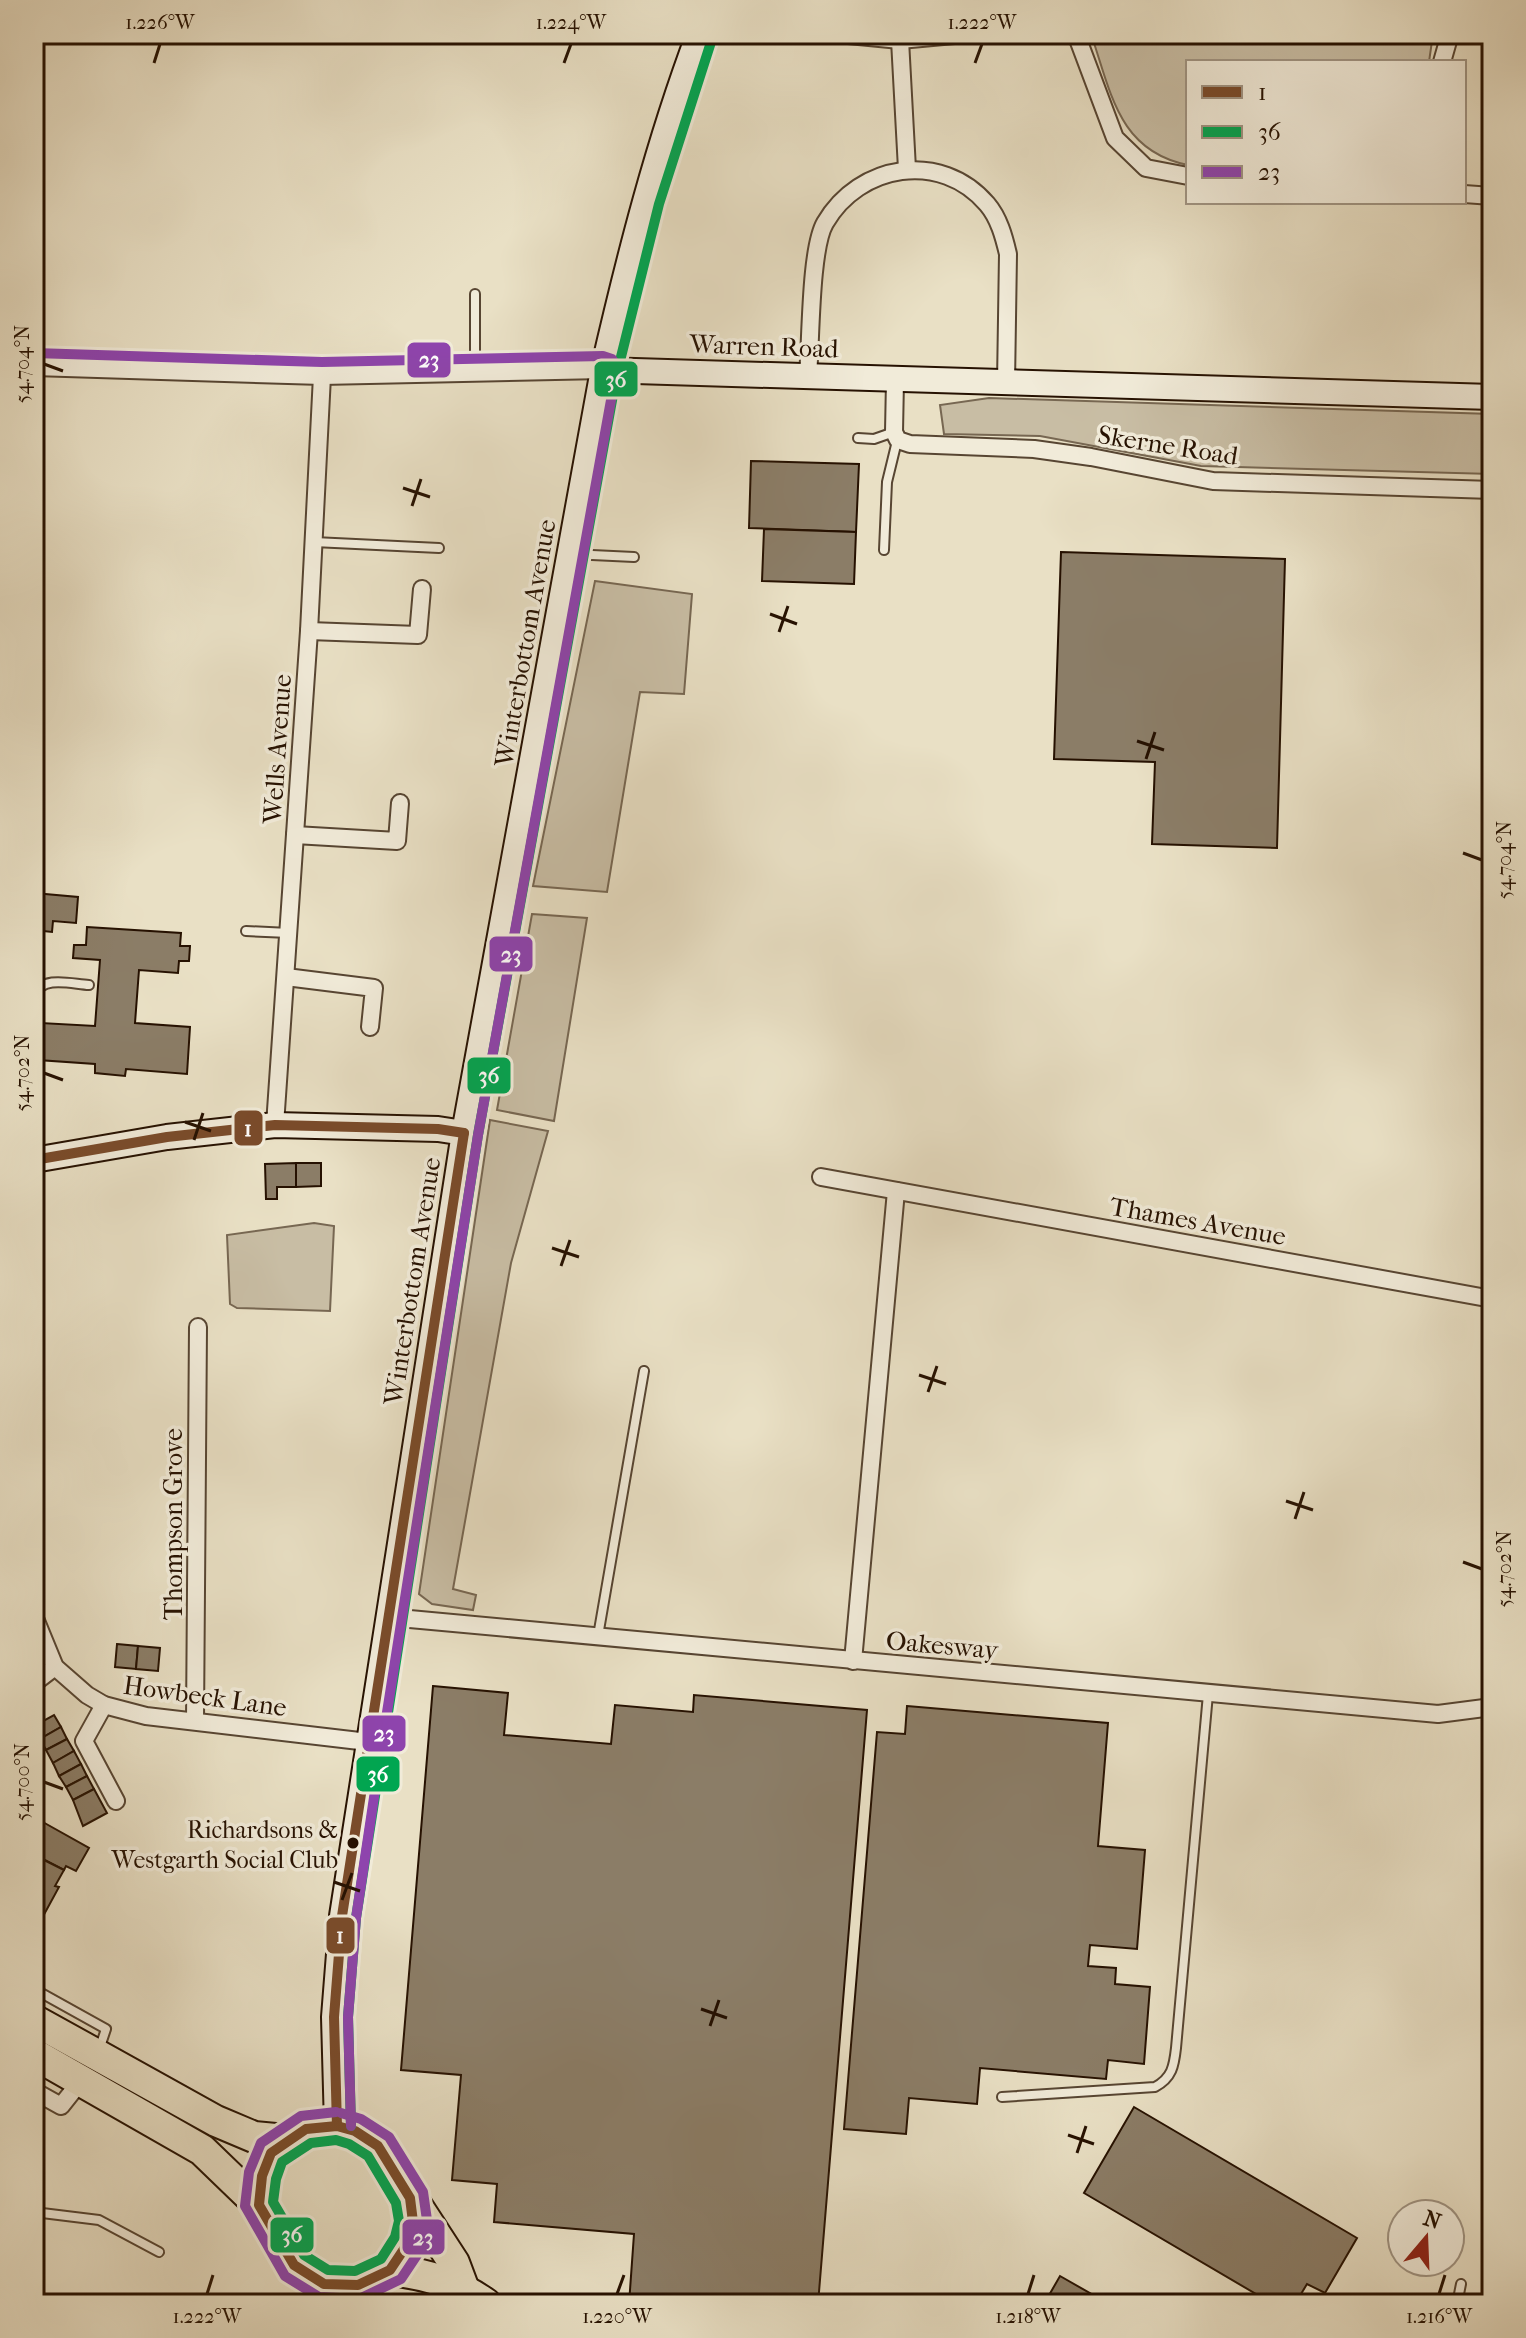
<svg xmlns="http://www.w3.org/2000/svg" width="1526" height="2338" viewBox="0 0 1526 2338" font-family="'IM FELL French Canon',serif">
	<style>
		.green { fill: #c8bda4; stroke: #776752; stroke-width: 2 }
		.building { fill: #8b7d67; stroke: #261101; stroke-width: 2 }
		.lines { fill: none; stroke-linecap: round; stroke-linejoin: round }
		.lane-casing { stroke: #574532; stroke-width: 12 }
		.street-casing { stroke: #574532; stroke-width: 20 }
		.secondary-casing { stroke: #261101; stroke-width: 28 }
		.highway-casing { stroke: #261101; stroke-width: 34 }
		.lane { stroke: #f1ebd9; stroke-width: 8 }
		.street { stroke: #f1ebd9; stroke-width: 16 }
		.secondary { stroke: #f1ebd9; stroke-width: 24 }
		.highway { stroke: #e9e0c5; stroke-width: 30 }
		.bus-1-casing { stroke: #f1ebd9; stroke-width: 16 }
		.bus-2-casing { stroke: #f1ebd9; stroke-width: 16 }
		.bus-3-casing { stroke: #f1ebd9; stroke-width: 16 }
		.bus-1 { stroke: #7a4b2a; stroke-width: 10 }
		.bus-2 { stroke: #00a651; stroke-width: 10 }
		.bus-3 { stroke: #8e44ad; stroke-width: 10 }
		.ticks { fill: none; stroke: #261101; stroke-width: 3 }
		.bus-dot { fill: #261101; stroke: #f1ebd9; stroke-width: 3 }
		.labels { text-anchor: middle; stroke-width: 7; stroke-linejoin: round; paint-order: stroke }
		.bus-label { font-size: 24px; fill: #261101; stroke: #f1ebd9; text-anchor: end }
		.street-label { font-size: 26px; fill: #261101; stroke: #f1ebd9 }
		.line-badge { stroke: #f1ebd9; stroke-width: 3 }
		.badge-label { font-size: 22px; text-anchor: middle; font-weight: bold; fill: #fff }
		.neatline { fill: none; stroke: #261101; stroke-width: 3 }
		.ticks-label { font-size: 20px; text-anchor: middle; fill: #261101 }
	</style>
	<rect width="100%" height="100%" fill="#e9e0c5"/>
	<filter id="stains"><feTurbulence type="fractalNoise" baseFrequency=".0025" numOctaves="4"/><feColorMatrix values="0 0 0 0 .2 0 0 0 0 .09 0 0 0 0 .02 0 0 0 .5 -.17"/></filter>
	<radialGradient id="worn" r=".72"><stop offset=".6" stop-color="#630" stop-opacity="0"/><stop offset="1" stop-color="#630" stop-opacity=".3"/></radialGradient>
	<g class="green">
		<path d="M1091,34H1433L1429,62H1188V165C1118,151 1111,92 1091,34Z"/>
		<polygon points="989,398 1492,414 1492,474 1201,466 1040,436 944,434 940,405"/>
		<polygon points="595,581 692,594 684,694 640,692 607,892 533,886"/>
		<polygon points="532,914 587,918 554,1121 497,1110"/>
		<polygon points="490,1120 548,1131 511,1263 453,1589 476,1595 473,1610 432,1604 419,1594"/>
		<polygon points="314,1223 334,1226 330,1311 237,1308 230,1304 227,1235"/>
	</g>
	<g class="building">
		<polygon points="751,461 859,464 856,532 749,528"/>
		<polygon points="764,529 856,532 854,584 762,581"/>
		<polygon points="1061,552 1285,559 1277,848 1152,844 1155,762 1054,759"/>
		<polygon points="34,893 78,897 76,923 53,921 52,932 34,930"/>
		<polygon points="87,927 181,933 180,946 190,946 189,961 179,961 178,973 139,970 135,1023 190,1027 187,1074 126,1069 125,1076 95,1073 95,1064 38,1060 41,1023 95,1026 100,960 73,958 74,945 86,945"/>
		<polygon points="296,1163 321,1163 321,1186 296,1187"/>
		<polygon points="296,1163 296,1187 277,1187 277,1199 266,1199 265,1164"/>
		<polygon points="117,1644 138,1646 136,1669 115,1667"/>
		<polygon points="138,1646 160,1648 158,1671 136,1669"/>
		<polygon points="433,1686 508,1693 504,1735 611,1744 615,1705 693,1712 694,1695 867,1710 818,2304 629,2304 634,2234 494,2222 497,2184 452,2180 461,2075 401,2070"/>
		<polygon points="907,1706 1108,1723 1098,1846 1145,1850 1137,1949 1090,1945 1088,1966 1116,1968 1115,1984 1150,1987 1144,2064 1108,2060 1106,2079 980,2068 977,2104 909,2098 906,2134 844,2129 877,1732 905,1734"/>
		<polygon points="54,1715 61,1727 40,1739 34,1726"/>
		<polygon points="61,1727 67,1739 46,1750 40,1739"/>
		<polygon points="67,1739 74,1751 53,1763 46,1750"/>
		<polygon points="74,1751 81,1764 59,1776 53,1763"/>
		<polygon points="81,1764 87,1776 66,1787 59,1776"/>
		<polygon points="87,1776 94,1789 73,1800 66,1787"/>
		<polygon points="94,1789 107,1813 83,1826 73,1800"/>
		<polygon points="41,1821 89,1848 76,1871 66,1866 64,1870 39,1857 42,1851 34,1847 34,1834"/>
		<polygon points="44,1860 64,1870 55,1886 59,1887 34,1933 34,1873 37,1874"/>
		<polygon points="1134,2107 1357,2238 1325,2293 1307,2284 1295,2304 1273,2304 1084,2193"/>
		<polygon points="1060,2276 1109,2304 1044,2304"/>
	</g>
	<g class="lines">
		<g class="lane-casing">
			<g id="lane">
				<polyline points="475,294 475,373"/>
				<polyline points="858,438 874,439 894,432"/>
				<polyline points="314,542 439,548"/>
				<polyline points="884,550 887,482 897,441"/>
				<polyline points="571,554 634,557"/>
				<polyline points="246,931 289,933"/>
				<path d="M34,995C43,975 71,984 89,985"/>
				<polyline points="598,1636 644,1371"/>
				<polyline points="34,1989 106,2029 99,2050"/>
				<path d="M1002,2097L1155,2087C1172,2078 1174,2066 1176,2048L1208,1694"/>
				<polyline points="34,2212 99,2220 159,2252"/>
				<polyline points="1457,2304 1461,2284"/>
			</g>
		</g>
		<g class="street-casing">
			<g id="street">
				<polyline points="838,34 900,40 965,34"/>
				<polyline points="1076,34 1115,138 1146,168 1188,176"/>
				<polyline points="900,40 907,169"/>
				<polyline points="1442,62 1450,34"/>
				<polyline points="1464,194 1492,196"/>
				<polyline points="34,367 322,376 603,370"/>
				<path d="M808,375C811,341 810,249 825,223C859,164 941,150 987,204C999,218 1004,237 1008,254L1006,383"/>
				<polyline points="895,380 894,432 898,440 910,444 1034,449 1091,457 1213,481 1492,490"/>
				<polyline points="309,631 418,635 422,589"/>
				<polyline points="295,835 397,841 400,803"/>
				<polyline points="286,977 374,988 370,1027"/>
				<polyline points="275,1125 309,631 322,376"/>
				<polyline points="821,1177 1492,1299"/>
				<polyline points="34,1616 55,1667 87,1695 104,1705 146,1716 368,1742"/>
				<polyline points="388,1617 1438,1714 1492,1707"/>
				<polyline points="853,1661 896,1191"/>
				<polyline points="34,1683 55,1667"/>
				<polyline points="104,1705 84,1741 116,1801"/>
				<polyline points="195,1721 198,1327"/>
				<polyline points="34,2091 61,2106 84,2077"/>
			</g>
		</g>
		<g class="secondary-casing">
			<g id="secondary">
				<polyline points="603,370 1492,397"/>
				<polyline points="34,1160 167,1137 275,1125 438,1129 464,1133"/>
				<path d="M337,2126L334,2017L342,1916L464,1133L603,370C629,257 658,143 699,34"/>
				<polyline points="321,2304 324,2284"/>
			</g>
		</g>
		<g class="highway-casing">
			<g id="highway">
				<polyline points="34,2020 216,2121 254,2137 286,2140"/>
				<polyline points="34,2054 202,2150 259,2205"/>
				<polyline points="410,2198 413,2222 408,2243 390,2270 358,2285 324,2284 294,2265 259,2205 262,2176 271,2153 286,2140 306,2129 337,2126 355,2131 378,2146 454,2263 463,2287"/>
				<path d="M390,2270C426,2274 457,2283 486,2304"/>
			</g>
		</g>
		<use href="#lane" class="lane"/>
		<use href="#street" class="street"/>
		<use href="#secondary" class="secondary"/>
		<use href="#highway" class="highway"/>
		<g class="bus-1-casing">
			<g id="bus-1">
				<polyline points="34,1160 167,1137 275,1125 438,1129 464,1133"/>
				<polyline points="337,2126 334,2017 342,1916 464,1133"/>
				<polygon points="337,2126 355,2131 378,2146 410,2198 413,2222 408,2243 390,2270 358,2285 324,2284 294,2265 259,2205 262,2176 271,2153 306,2129"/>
			</g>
		</g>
		<g class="bus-2-casing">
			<g id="bus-2">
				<polyline points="351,2126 348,2017 356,1918 478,1135 617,373 659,204 712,39"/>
				<polygon points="336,2140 349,2144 368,2156 396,2203 399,2221 395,2237 381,2259 355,2271 328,2270 304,2255 273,2202 276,2179 282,2162 311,2143"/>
			</g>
		</g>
		<g class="bus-3-casing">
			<g id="bus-3">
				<polyline points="34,353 322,362 603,356 612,359 617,367 478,1135 382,1744 356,1918 348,2017 351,2126"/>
				<polyline points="336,2112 301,2116 261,2143 249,2172 245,2206 285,2276 319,2297 359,2299 401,2279 421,2249 427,2220 423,2192 389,2137 361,2119 341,2113"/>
			</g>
		</g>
		<use href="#bus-1" class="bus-1"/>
		<use href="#bus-2" class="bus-2"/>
		<use href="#bus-3" class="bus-3"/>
	</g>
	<path class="ticks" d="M154,63L160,44M564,63L571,44M975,63L982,44M44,364L63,371M403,488L430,497M412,506L421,479M770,614L797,624M779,632L788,606M1137,741L1164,750M1146,759L1155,732M1463,853L1482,860M44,1073L63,1080M185,1122L211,1131M194,1140L203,1113M552,1248L579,1257M561,1266L570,1240M919,1375L946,1384M928,1392L937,1366M1286,1501L1313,1510M1295,1519L1304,1492M1463,1562L1482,1569M44,1782L63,1789M334,1882L360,1891M342,1900L352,1873M701,2009L727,2018M710,2026L719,2000M1068,2135L1094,2144M1077,2153L1086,2126M207,2294L213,2275M617,2294L624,2275M1028,2294L1034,2275M1439,2294L1445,2275"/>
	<circle class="bus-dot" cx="353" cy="1843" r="7"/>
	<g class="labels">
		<g class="bus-label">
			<text x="338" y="1838">Richardsons &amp;<tspan x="338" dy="30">Westgarth Social Club</tspan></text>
		</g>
		<g class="street-label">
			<text transform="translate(764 346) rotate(2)" y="9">Warren Road</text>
			<text transform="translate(1168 445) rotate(9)" y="9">Skerne Road</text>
			<text transform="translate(525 643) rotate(-80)" y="9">Winterbottom Avenue</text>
			<text transform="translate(277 749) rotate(-86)" y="9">Wells Avenue</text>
			<text transform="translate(1198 1221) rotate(10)" y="9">Thames Avenue</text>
			<text transform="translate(412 1281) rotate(-81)" y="9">Winterbottom Avenue</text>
			<text transform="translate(173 1524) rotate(-90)" y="9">Thompson Grove</text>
			<text transform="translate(942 1645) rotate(5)" y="9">Oakesway</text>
			<text transform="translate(205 1696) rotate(8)" y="9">Howbeck Lane</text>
		</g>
	</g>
	<g class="line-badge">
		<rect x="406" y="341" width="46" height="38" rx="8" fill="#8e44ad"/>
		<rect x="593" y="360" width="46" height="38" rx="8" fill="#00a651"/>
		<rect x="488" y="935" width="46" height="38" rx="8" fill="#8e44ad"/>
		<rect x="466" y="1056" width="46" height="39" rx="8" fill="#00a651"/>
		<rect x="233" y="1109" width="31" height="38" rx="8" fill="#7a4b2a"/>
		<rect x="361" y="1714" width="46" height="39" rx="8" fill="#8e44ad"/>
		<rect x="355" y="1755" width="46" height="38" rx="8" fill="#00a651"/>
		<rect x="325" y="1916" width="31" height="39" rx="8" fill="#7a4b2a"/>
		<rect x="269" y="2216" width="46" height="38" rx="8" fill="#00a651"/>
		<rect x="401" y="2218" width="45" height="38" rx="8" fill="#8e44ad"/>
	</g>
	<g class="badge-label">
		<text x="429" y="367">23</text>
		<text x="616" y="387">36</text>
		<text x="511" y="962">23</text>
		<text x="489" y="1083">36</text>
		<text x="248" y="1136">1</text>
		<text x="384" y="1741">23</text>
		<text x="378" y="1782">36</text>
		<text x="340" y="1943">1</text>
		<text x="292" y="2242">36</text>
		<text x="423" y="2245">23</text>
	</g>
	<rect width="1526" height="2338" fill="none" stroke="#e9e0c5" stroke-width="88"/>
	<rect x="1186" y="60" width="280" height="144" fill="#f1ebd9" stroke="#a09483" stroke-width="2"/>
	<rect x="1202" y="86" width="40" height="12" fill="#7a4b2a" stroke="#a09483" stroke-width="2"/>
	<text x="1258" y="100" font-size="24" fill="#261101">1</text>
	<rect x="1202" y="126" width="40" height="12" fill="#00a651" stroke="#a09483" stroke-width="2"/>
	<text x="1258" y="140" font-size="24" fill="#261101">36</text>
	<rect x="1202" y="166" width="40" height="12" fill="#8e44ad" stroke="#a09483" stroke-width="2"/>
	<text x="1258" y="180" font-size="24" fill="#261101">23</text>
	<g transform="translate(1426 2238) rotate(19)"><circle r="38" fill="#f1ebd9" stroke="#a09483" stroke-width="2"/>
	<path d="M0-6L14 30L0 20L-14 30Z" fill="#8f2418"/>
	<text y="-12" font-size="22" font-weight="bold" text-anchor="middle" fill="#261101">N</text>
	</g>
	<rect x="44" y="44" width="1438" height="2250" class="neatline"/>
	<g class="ticks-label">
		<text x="160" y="29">1.226°W</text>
		<text x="571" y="29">1.224°W</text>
		<text x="982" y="29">1.222°W</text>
		<text transform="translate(22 364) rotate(-90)" y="7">54.704°N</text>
		<text transform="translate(1504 860) rotate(-90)" y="7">54.704°N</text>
		<text transform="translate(22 1073) rotate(-90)" y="7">54.702°N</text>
		<text transform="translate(1504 1569) rotate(-90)" y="7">54.702°N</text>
		<text transform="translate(22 1782) rotate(-90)" y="7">54.700°N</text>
		<text x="207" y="2323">1.222°W</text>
		<text x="617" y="2323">1.220°W</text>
		<text x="1028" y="2323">1.218°W</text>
		<text x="1439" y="2323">1.216°W</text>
	</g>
	<rect width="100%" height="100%" filter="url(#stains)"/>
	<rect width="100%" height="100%" fill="url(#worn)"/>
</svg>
